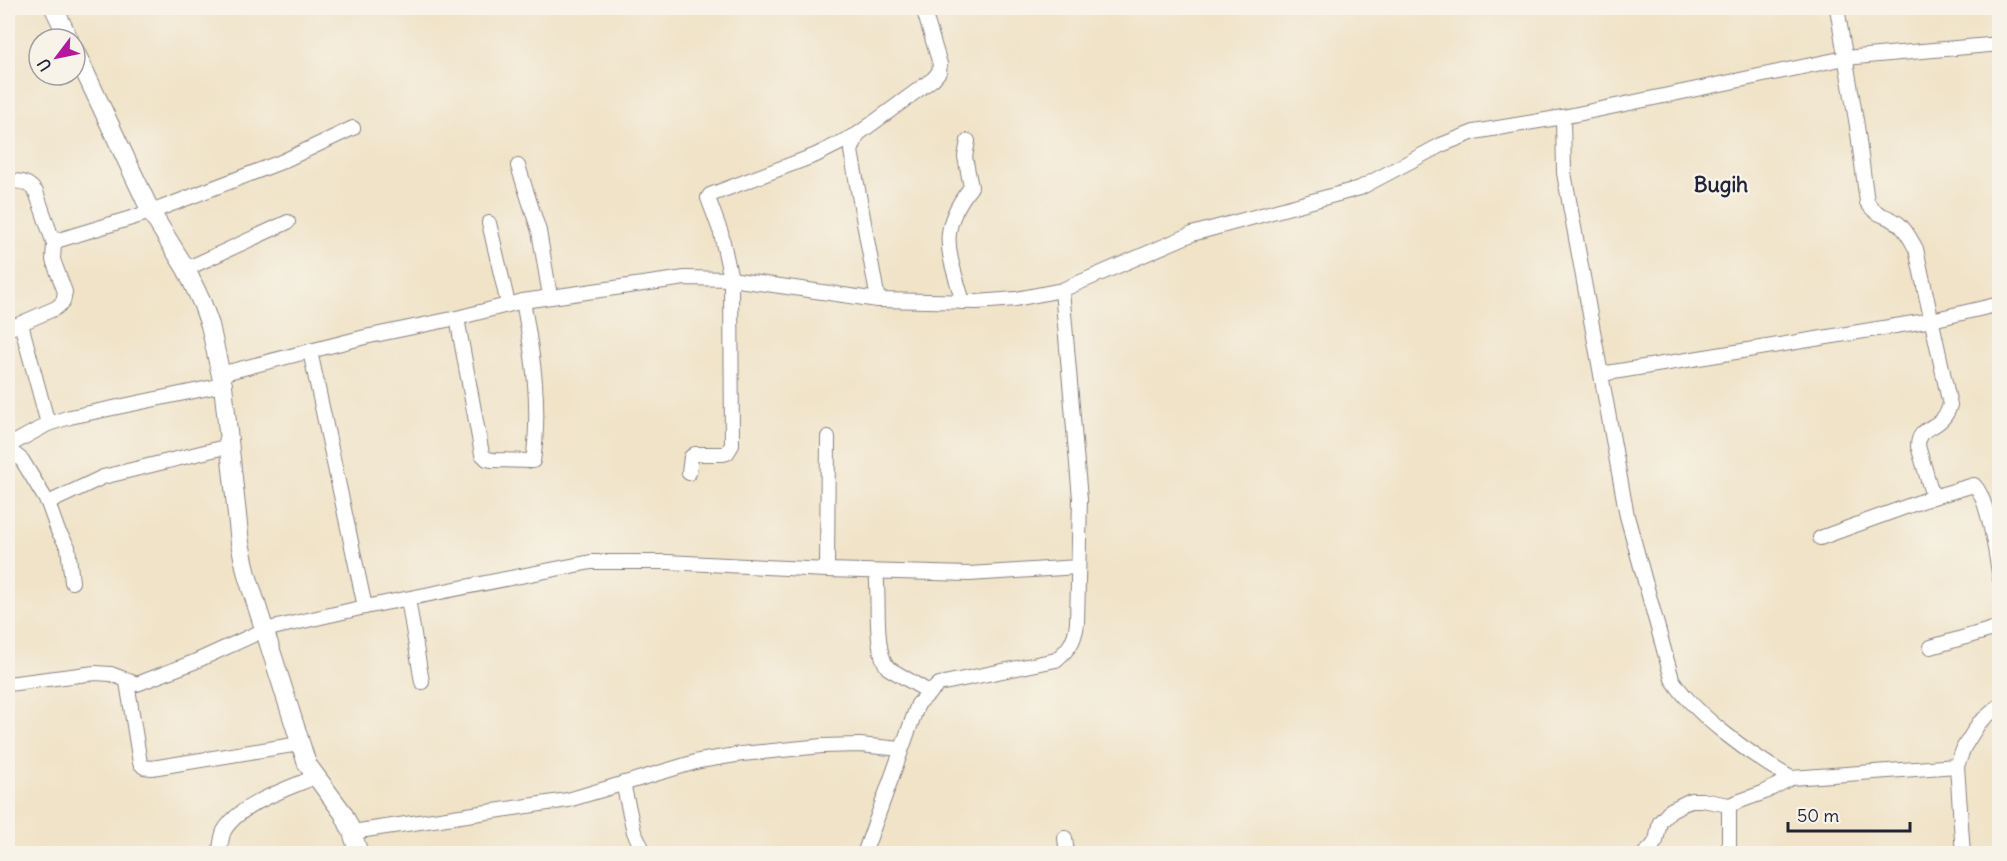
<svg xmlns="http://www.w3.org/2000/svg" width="2007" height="861" viewBox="0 0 2007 861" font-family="Delius,sans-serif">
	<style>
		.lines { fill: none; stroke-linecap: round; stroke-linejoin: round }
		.minor-casing { stroke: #898282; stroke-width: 16 }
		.tertiary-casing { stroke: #898282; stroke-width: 20 }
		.minor { stroke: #fff; stroke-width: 14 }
		.tertiary { stroke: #fff; stroke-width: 18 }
		.labels { text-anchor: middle; stroke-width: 5; stroke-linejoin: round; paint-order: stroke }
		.quarter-label { font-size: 21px; font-weight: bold; fill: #22223b; stroke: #f7f3e8 }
	</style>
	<rect width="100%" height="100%" fill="#f7f3e8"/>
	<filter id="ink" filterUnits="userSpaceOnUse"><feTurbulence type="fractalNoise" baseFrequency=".0167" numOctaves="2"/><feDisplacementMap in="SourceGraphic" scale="12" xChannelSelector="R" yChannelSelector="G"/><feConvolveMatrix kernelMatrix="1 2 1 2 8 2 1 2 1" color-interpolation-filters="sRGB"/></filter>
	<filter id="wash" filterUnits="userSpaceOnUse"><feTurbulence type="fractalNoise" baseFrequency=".008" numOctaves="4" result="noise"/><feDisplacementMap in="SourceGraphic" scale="24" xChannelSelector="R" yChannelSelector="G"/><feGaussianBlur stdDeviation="1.35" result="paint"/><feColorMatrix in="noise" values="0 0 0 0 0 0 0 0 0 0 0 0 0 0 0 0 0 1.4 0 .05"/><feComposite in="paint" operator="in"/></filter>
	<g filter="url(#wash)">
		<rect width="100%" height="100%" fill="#f0e3c8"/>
	</g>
	<g filter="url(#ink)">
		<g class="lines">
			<g class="minor-casing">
				<g id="minor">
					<path d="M1837,8L1857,126L1867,202C1877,218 1887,214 1899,224C1907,231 1911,240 1916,249L1950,405C1943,431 1918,424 1918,446L1933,497"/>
					<path d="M1563,117L1564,173L1627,516L1672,679C1696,716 1752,756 1791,778"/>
					<polyline points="518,166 539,231 550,296"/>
					<path d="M8,183C19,179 28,182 36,192L54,244"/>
					<polyline points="489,223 508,304"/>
					<polyline points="186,269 288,222"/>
					<polyline points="878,300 851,151 858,134 933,79 939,72 940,64 923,8"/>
					<path d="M963,302C949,253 936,231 971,187L965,157L968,141"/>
					<path d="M457,318L482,454L487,459L493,460L533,461C541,406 533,355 523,301"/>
					<polyline points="21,324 48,424"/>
					<polyline points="8,329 56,308 63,302 65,292 53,260 54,244 59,240 151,212 281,162 353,128"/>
					<polyline points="310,351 365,607"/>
					<polyline points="220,374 365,337 457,318 523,301 685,278 731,279 878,300 977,302 1016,299 1062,290 1192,234 1360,188 1441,145 1474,132 1563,117 1845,58 2000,44"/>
					<polyline points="1601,374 1932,320 2000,304"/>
					<polyline points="8,446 48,424 70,417 223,385"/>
					<polyline points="8,449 22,460 48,503 58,531 68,547 72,582"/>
					<polyline points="689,473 691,457 695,454 723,454 727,453 732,445 731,279 721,233 708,198 710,195 816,155 858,134"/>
					<polyline points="48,503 103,477 229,446"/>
					<path d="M1820,538L1933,497L1974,485C1988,497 1997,559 2000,579"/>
					<polyline points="827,570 828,437"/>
					<path d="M876,572C880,597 873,649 888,668L929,692"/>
					<polyline points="408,599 422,682"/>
					<polyline points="1931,647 2000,627"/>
					<polyline points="127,682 140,763 144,767 152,768 299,744"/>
					<polyline points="8,684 95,673 111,674 137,684 194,662 264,630 365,607 591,562 667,562 827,570 969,574 1078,567"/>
					<polyline points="623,783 634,832 645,854"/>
					<polyline points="352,832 568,800 699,761 742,754 822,746 860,745 901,749"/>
					<polyline points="1065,838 1067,854"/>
					<path d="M219,854C221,847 221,837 224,831C239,804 289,788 315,777"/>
					<path d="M864,854L918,704L939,684L1056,660C1069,649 1075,641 1077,623L1080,499L1062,290"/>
					<polyline points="1644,854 1651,848 1656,841 1660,822 1671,810 1691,800 1702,800 1729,805 1765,792 1791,778 1957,766"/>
					<polyline points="1729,854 1729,805"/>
					<polyline points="1963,854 1957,766 1964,747 1979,723 2000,705"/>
				</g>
			</g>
			<g class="tertiary-casing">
				<g id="tertiary">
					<polyline points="54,8 69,39"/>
					<polyline points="75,51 151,212 186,269 202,303 210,325 223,385 240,543 247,575 307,764 343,813 352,832 359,854"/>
				</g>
			</g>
			<use href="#minor" class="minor"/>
			<use href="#tertiary" class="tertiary"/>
		</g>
	</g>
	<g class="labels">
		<g class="quarter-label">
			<text x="1721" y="192">Bugih</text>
		</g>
	</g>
	<rect width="2007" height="861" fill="none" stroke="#f7f3e8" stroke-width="30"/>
	<g transform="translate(57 57) rotate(238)"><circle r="28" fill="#f7f3e8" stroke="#a29fa3" stroke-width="1.5"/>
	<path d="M0-4.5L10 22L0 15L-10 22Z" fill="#b5179e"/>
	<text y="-9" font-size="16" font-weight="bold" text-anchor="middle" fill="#22223b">U</text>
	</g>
	<path d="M1788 822v9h122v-9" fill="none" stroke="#22223b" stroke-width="3"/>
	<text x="1797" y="822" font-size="18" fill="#22223b" stroke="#f7f3e8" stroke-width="4.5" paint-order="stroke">50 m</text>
</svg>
